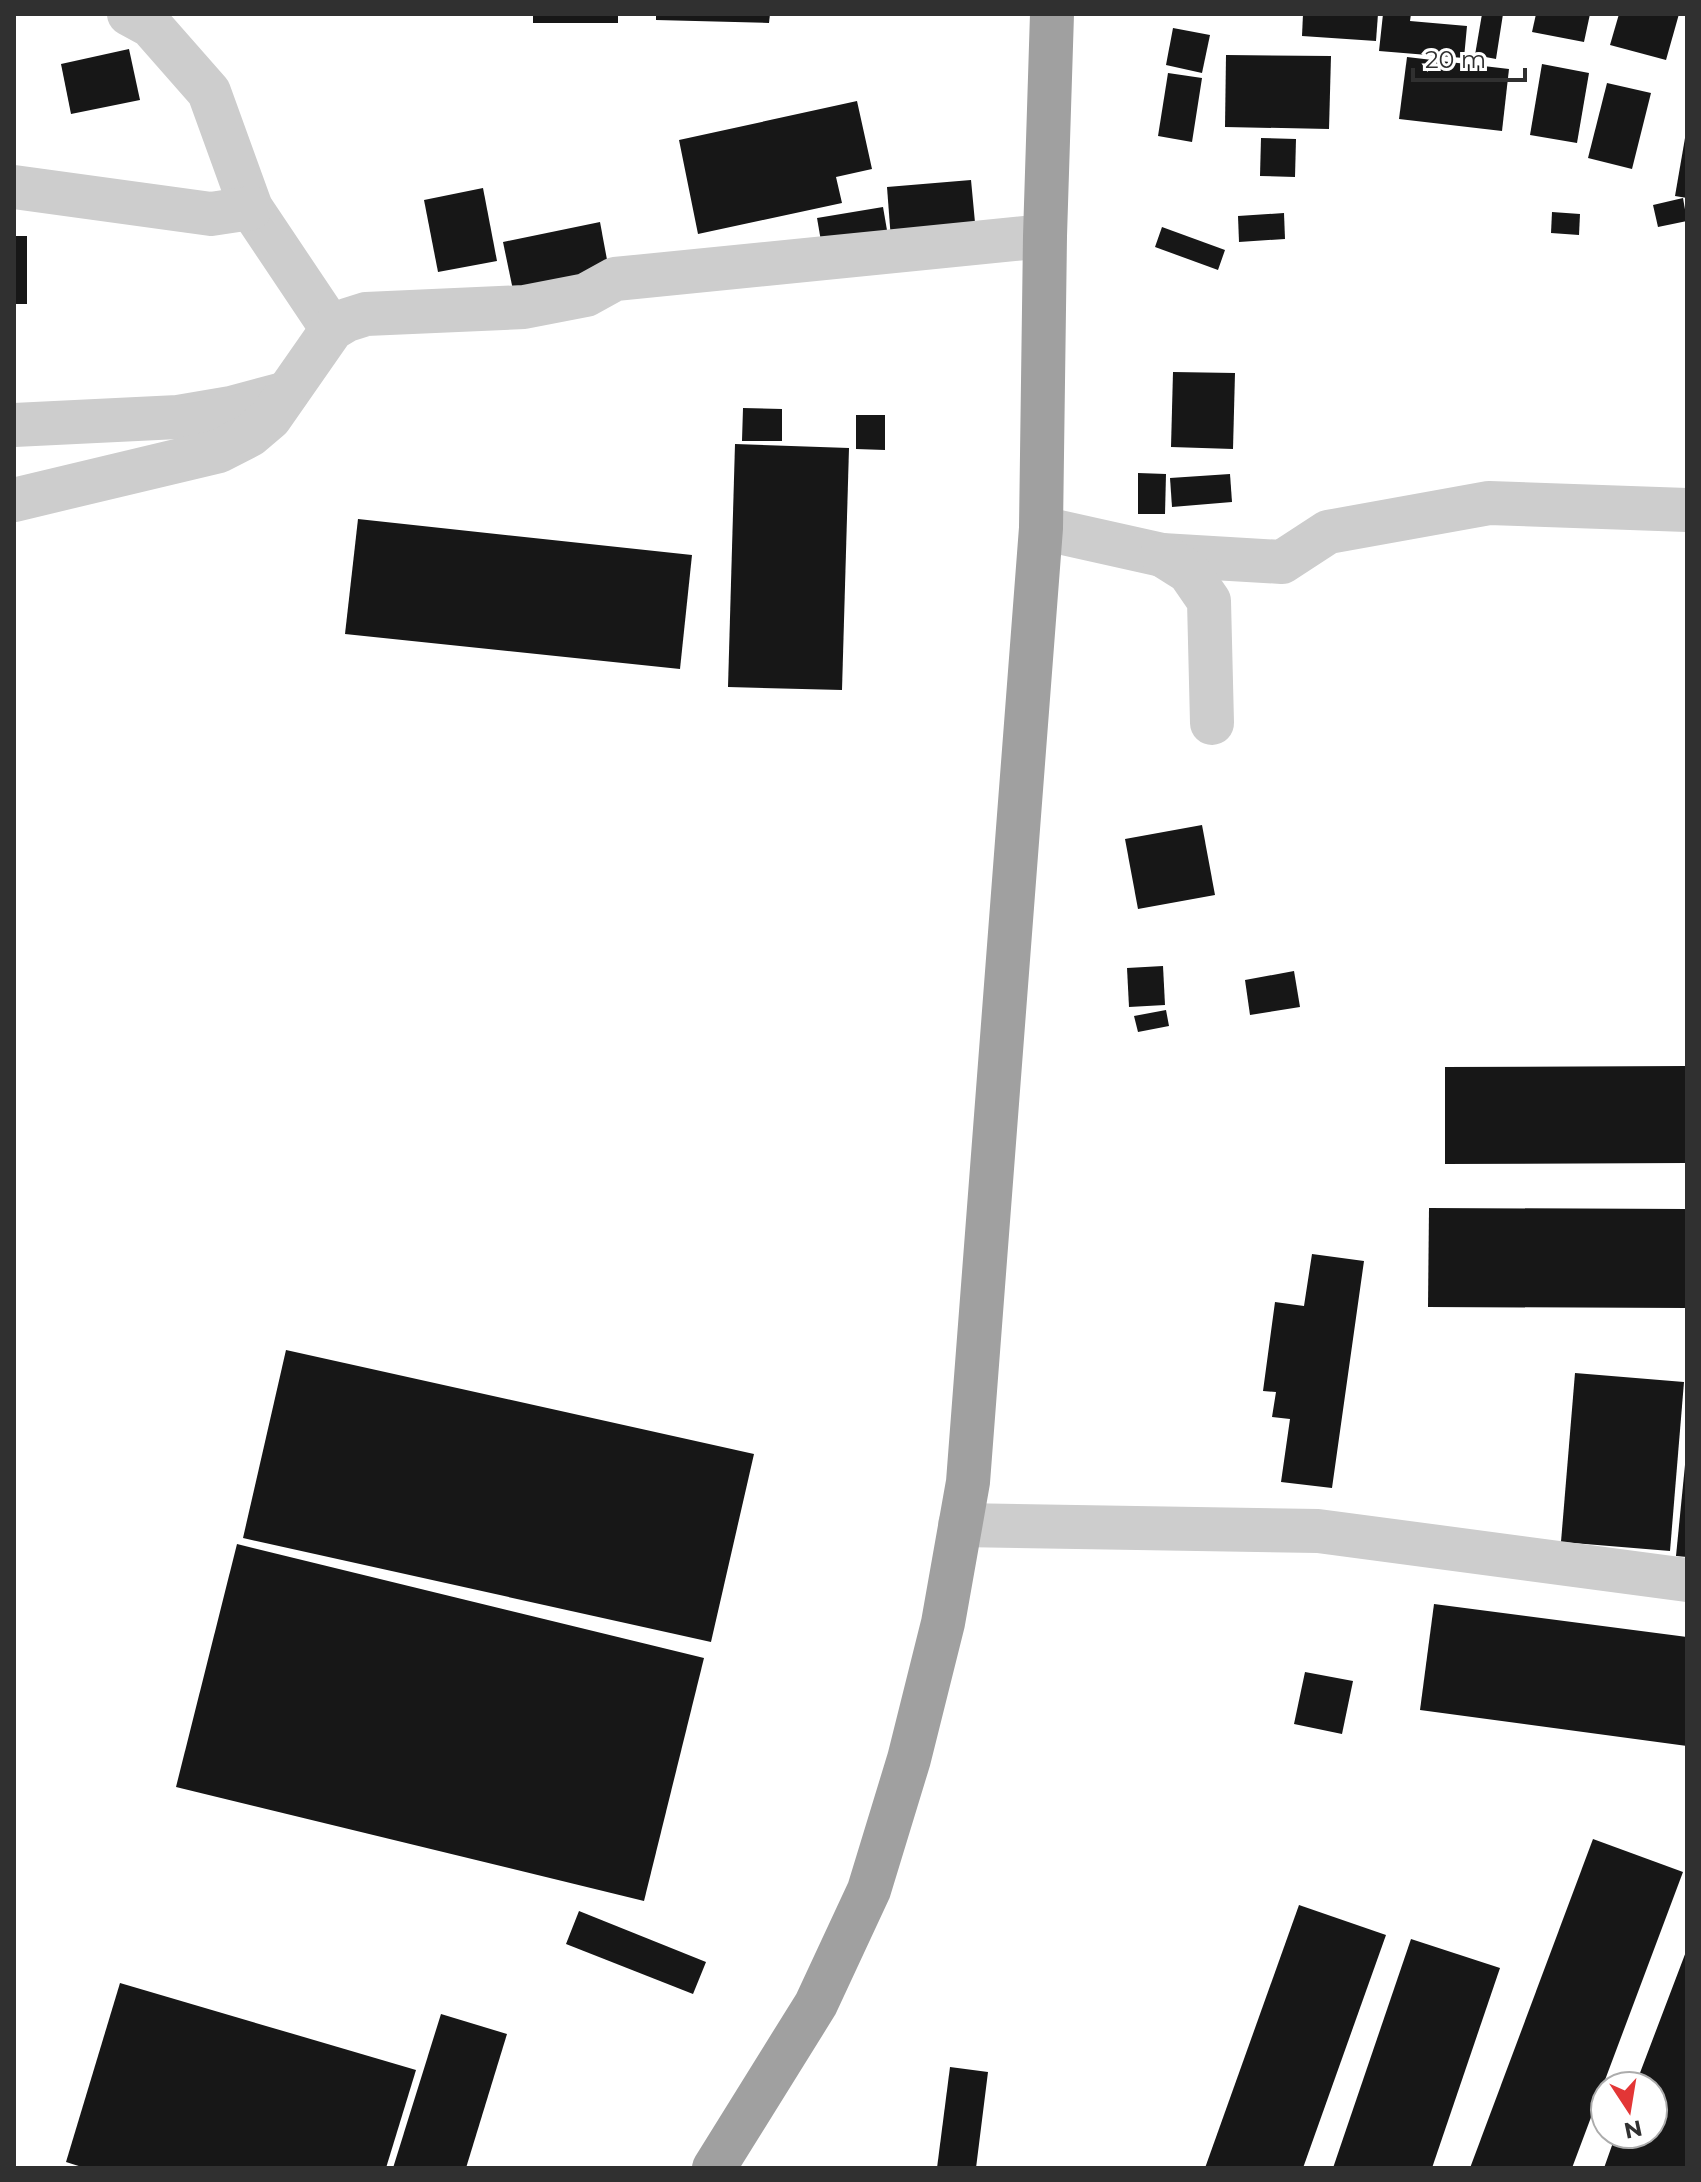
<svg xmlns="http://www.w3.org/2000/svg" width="1701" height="2182" viewBox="0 0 1701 2182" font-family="Montserrat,sans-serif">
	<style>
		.building { fill: #171717 }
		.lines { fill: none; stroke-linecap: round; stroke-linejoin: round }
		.minor { stroke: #cdcdcd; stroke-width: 44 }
		.trunk { stroke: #a0a0a0; stroke-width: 44 }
	</style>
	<rect width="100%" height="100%" fill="#fff"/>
	<g class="building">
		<rect x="533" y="14" width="85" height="9"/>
		<polygon points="656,14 770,14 769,23 656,20"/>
		<polygon points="1303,14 1378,14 1376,41 1302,36"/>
		<polygon points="1383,14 1411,14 1410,21 1467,26 1464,58 1379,51"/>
		<polygon points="1482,14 1503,14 1496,59 1475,55"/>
		<polygon points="1536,14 1590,14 1584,42 1532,32"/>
		<polygon points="1619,14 1679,14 1666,60 1610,45"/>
		<polygon points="1173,28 1210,35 1202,73 1166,65"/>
		<polygon points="129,49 140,100 71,114 61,64"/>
		<polygon points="1226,55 1331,56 1329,129 1225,127"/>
		<polygon points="1407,57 1509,69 1502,131 1399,119"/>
		<polygon points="1542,64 1589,73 1577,143 1530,135"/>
		<polygon points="1168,73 1202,78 1192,142 1158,136"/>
		<polygon points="1607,83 1651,93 1632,169 1588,158"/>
		<polygon points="857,101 872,169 836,177 842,203 698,234 679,140"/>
		<polygon points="1261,138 1296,139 1295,177 1260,176"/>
		<polygon points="1685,138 1687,138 1687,198 1675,196"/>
		<polygon points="971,180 976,233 891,240 887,187"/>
		<polygon points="483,188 497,261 438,272 424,200"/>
		<polygon points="1683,198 1687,221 1658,227 1653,205"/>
		<polygon points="883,207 888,236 822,247 817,218"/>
		<polygon points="1552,212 1580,214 1579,235 1551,233"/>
		<polygon points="1284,213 1285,239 1239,242 1238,216"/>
		<polygon points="600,222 610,276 514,295 503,242"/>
		<polygon points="1162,227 1225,250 1218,270 1155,247"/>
		<rect x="14" y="236" width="13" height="68"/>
		<polygon points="1173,372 1235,373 1233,449 1171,447"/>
		<polygon points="743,408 782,409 782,441 742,441"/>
		<polygon points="856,415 885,415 885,450 856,449"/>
		<polygon points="735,444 849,448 842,690 728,687"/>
		<polygon points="1138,473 1166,474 1165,514 1138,514"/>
		<polygon points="1230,474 1232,502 1172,507 1170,478"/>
		<polygon points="358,519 692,555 680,669 345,634"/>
		<polygon points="1202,825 1215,895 1138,909 1125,839"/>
		<polygon points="1163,966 1165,1005 1129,1007 1127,968"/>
		<polygon points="1294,971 1300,1007 1250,1015 1245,980"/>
		<polygon points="1166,1010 1169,1026 1138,1032 1134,1016"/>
		<polygon points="1687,1066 1687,1163 1445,1164 1445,1067"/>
		<polygon points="1429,1208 1687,1209 1687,1308 1428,1307"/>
		<polygon points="1312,1254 1364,1261 1332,1488 1281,1482 1290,1419 1272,1417 1276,1392 1263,1391 1275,1302 1304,1306"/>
		<polygon points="286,1350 754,1454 711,1642 243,1538"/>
		<polygon points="1575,1373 1684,1382 1670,1551 1561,1542"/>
		<polygon points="1685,1465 1687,1466 1687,1557 1676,1556"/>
		<polygon points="237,1544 704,1658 644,1901 176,1787"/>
		<polygon points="1434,1604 1687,1637 1687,1746 1420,1710"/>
		<polygon points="1305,1672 1353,1681 1342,1734 1294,1724"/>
		<polygon points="1593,1839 1683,1872 1572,2168 1470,2168"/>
		<polygon points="1299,1905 1386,1935 1303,2168 1205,2168"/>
		<polygon points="579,1911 706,1962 693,1994 566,1944"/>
		<polygon points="1411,1939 1500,1968 1432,2168 1333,2168"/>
		<polygon points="1687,1949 1687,2168 1604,2168 1616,2134 1653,2134 1653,2086 1635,2086"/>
		<polygon points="120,1983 416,2070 386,2168 85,2168 66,2162"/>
		<polygon points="441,2014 507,2034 466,2168 393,2168"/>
		<polygon points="950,2067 988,2072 976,2168 937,2168"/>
	</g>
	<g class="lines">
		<g class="minor">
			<polyline points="129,14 151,26 209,92 251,208 332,329"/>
			<polyline points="14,187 211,214 251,208"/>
			<polyline points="14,425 178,417 231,408 287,393"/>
			<polyline points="14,500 219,451 250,435 270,418 332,329 347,320 366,314 524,307 586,295 615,279 1045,236"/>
			<polyline points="1041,528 1162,555 1282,562 1328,532 1489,503 1687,510"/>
			<polyline points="1162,555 1189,572 1209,601 1212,723"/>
			<polyline points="960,1525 1318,1531 1687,1580"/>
		</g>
		<polyline class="trunk" points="714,2168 816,2004 869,1890 909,1759 943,1623 968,1482 1041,528 1045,236 1052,14"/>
	</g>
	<rect width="1701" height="2182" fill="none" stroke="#303030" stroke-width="32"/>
	<g transform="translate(1629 2110) rotate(168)"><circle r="38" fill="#ffffff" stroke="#acacac" stroke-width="2"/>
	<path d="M0-6L14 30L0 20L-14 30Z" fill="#e33636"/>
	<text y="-12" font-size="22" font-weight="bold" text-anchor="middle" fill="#303030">N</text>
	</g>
	<path d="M1413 68v12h112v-12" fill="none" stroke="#303030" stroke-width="4"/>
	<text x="1425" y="68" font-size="24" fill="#303030" stroke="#ffffff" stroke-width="6" paint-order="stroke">20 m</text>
</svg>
